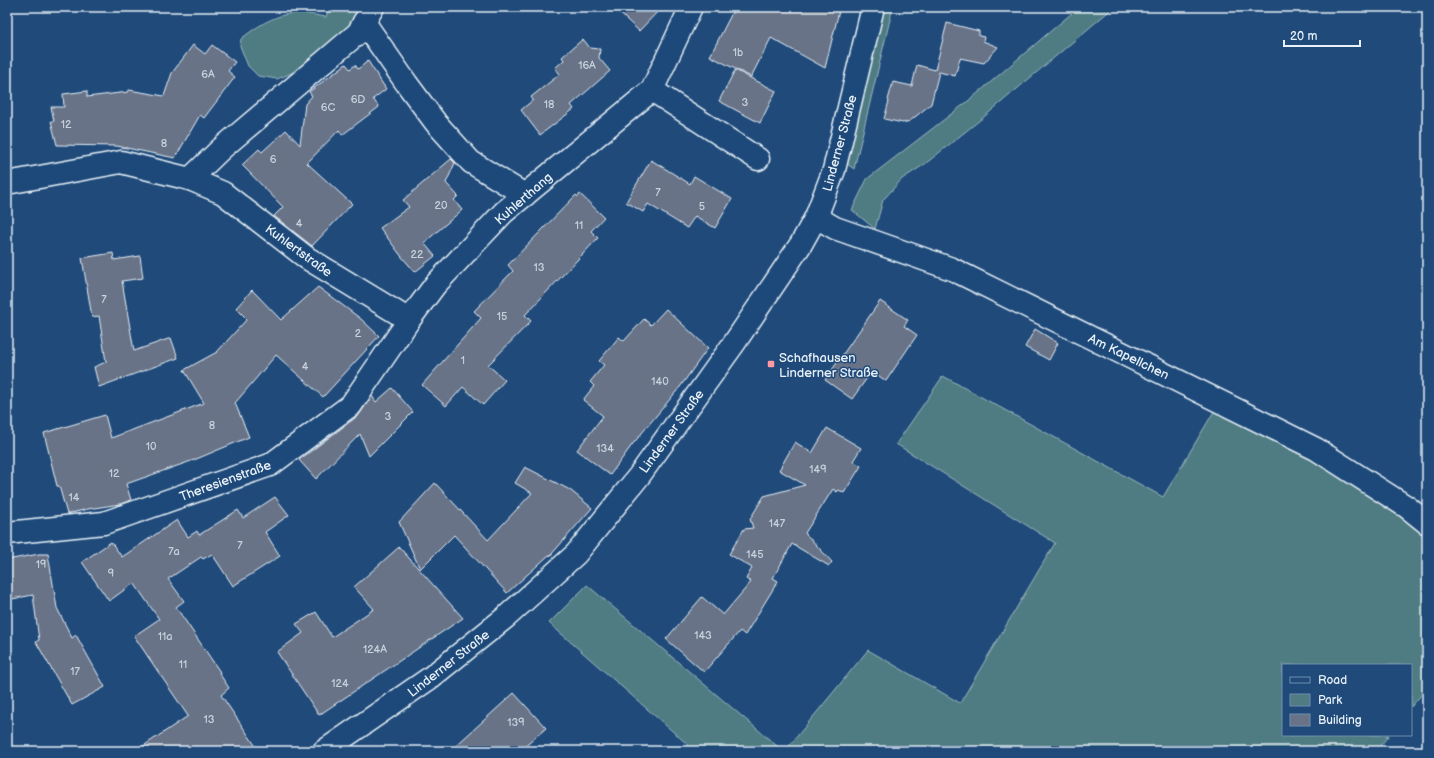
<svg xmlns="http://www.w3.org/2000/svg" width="1434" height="758" viewBox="0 0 1434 758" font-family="'Balsamiq Sans',sans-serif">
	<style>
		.green { fill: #507b83; stroke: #9cb6be }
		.building { fill: #687388; stroke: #e8f1f8 }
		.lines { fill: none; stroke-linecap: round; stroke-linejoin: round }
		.minor-casing { stroke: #e8f1f8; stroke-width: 25 }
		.major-casing { stroke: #e8f1f8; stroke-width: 25 }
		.minor { stroke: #1f4a7a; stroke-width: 22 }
		.major { stroke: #1f4a7a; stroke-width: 22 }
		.poi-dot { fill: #ff9aa2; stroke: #1f4a7a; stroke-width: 1.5 }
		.labels { text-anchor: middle; stroke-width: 3; stroke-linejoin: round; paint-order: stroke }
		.number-label { font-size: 11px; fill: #c8d2dc }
		.street-label { font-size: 13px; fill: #e8f1f8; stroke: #1f4a7a }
		.poi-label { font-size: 13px; fill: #e8f1f8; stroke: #1f4a7a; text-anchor: start }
	</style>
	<rect width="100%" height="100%" fill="#1f4a7a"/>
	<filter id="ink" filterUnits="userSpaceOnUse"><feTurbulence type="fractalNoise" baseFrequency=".025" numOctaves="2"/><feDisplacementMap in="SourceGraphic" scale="8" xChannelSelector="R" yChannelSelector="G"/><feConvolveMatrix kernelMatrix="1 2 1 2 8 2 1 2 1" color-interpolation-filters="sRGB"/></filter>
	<g filter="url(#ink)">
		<g class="green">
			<path d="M329,7H364L343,35L304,68L277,79L258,76L248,66L240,46L241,39C257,26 277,13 299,13C308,13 317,16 326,17Z"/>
			<polygon points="884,7 893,7 854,169 847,164"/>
			<polygon points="1079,7 1114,7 985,116 925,164 902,179 883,200 875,229 852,210 867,179 972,98"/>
			<polygon points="943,376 1163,497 1216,408 1355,483 1427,533 1427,688 1411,707 1411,665 1283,665 1283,735 1389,735 1376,751 785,751 868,650 960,703 1055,543 896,444"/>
			<polygon points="587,585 783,751 695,751 549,623"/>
		</g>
		<g class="building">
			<polygon points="613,7 662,7 639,31"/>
			<polygon points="735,7 840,7 825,68 771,38 751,77 710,56"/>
			<polygon points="947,23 979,31 979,36 984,37 983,41 998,47 984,63 960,58 955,76 939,72 931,104 910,121 903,123 884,119 889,101 888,100 893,82 912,86 917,65 935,70"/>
			<polygon points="583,39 590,48 600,49 599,58 610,71 571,105 574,109 540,135 521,110 533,100 531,97 560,74 555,68 564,60 562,57"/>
			<polygon points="193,45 205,54 212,45 235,62 228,71 235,77 204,118 200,115 175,158 117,146 57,145 51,121 54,121 51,107 64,107 63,94 87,91 87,97 128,92 129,90 164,96 172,73"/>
			<polygon points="368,61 386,89 373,99 379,107 342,135 339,130 307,163 352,204 312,246 274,216 283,207 242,165 259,149 262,152 286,130 300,145 305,104 312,96 309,92 346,64 350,69 355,65 358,69"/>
			<polygon points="735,70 776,91 760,123 719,101"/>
			<polygon points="451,159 455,163 446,183 458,196 454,200 462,210 424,243 435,256 415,272 402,257 380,228 409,207 403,200"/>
			<polygon points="651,160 690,184 694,176 732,199 715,228 695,216 687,228 648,204 643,212 626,202"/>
			<polygon points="580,194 604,217 591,231 598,238 525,315 531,321 488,365 505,380 483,405 463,387 446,406 422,385 481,318 474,311 513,271 508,265 576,195 578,197"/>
			<polygon points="113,253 114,260 140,256 143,278 122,281 134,351 171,338 178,358 99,387 94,367 106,362 99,316 92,317 82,258"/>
			<polygon points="318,287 361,319 379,336 323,397 276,355 235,403 249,437 194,460 126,484 131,500 120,504 88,509 67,514 59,486 57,486 44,433 105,415 111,438 204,403 184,370 217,352 247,319 236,308 252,290 281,320"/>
			<polygon points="880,301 908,320 904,326 917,335 886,381 872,371 852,399 825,380"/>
			<polygon points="666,309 708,348 680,387 632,445 610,475 577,450 603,416 583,400 594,386 590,382 604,365 599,361 619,337 624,341 644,319 651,325"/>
			<polygon points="1035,329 1058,343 1049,360 1025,347"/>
			<polygon points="392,388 413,412 369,456 360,434 316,479 299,460 359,415 372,396 376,402"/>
			<polygon points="827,428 861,448 853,461 861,466 844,493 839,490 837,492 833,489 805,533 832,562 829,566 792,544 773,578 778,581 745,635 740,631 704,672 666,639 702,597 723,615 751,582 746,579 752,568 729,554 744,529 753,528 750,519 764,496 805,485 779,470 795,442 812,453"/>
			<polygon points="525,467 570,490 592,508 550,556 549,555 507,593 454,535 420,569 399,522 435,483 488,540 532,493 515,483"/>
			<polygon points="275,497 289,515 265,532 280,556 233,586 212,554 203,559 201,557 168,579 184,601 176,607 220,672 219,673 229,688 221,695 259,751 136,751 188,716 134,636 159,619 134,583 109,601 82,562 111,542 122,557 177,520 188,537 197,531 199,535 238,510 243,518"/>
			<polygon points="399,547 463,618 319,715 277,652 303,633 296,624 316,612 332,637 374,609 354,587"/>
			<polygon points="39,554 48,554 57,608 72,638 76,635 105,687 72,705 36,642 39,640 33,595 7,600 7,560"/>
			<polygon points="514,693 546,728 520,751 450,751"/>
		</g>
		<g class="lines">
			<g class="minor-casing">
				<g id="minor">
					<polyline points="364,22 407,84 436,123 471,162 525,195"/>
					<polyline points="652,90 691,7"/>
					<polyline points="190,179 221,149 358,33 373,7"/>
					<polyline points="7,183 121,162 190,179 223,193 307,258 409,320"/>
					<polyline points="816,217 835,228 952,269 1316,449 1407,507 1427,523"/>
					<polyline points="7,533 104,523 270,465 351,405 409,320 435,285 504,212 652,90 758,159"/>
				</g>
			</g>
			<g class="major-casing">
				<polyline id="major" points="324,751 430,678 506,617 576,554 639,476 735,342 801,244 816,217 834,170 873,7"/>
			</g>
			<use href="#minor" class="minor"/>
			<use href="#major" class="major"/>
		</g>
	</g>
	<rect class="poi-dot" x="767" y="360" width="8" height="8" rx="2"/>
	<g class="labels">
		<g class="number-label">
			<text x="738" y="56">1b</text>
			<text x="587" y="69">16A</text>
			<text x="208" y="78">6A</text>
			<text x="358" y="103">6D</text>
			<text x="745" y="106">3</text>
			<text x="549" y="108">18</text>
			<text x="328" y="111">6C</text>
			<text x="66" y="128">12</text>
			<text x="164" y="147">8</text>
			<text x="273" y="163">6</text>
			<text x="658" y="196">7</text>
			<text x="441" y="209">20</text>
			<text x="702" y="210">5</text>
			<text x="299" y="227">4</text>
			<text x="579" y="229">11</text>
			<text x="417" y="258">22</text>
			<text x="539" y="271">13</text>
			<text x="104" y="303">7</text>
			<text x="502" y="320">15</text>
			<text x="358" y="337">2</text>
			<text x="463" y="364">1</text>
			<text x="305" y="370">4</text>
			<text x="660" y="385">140</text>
			<text x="388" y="420">3</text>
			<text x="212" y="429">8</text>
			<text x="151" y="450">10</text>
			<text x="605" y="452">134</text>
			<text x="818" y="473">149</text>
			<text x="114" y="477">12</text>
			<text x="74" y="501">14</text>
			<text x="777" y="527">147</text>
			<text x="240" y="549">7</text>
			<text x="174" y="555">7a</text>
			<text x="755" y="558">145</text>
			<text x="41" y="568">19</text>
			<text x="111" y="577">9</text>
			<text x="703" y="639">143</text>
			<text x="165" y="640">11a</text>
			<text x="375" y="653">124A</text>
			<text x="183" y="668">11</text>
			<text x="75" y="675">17</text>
			<text x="340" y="687">124</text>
			<text x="209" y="723">13</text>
			<text x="516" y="726">139</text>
		</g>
		<g class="street-label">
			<text transform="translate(839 143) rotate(-75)" y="5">Linderner Straße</text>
			<text transform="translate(523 198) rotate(-41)" y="5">Kuhlerthang</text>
			<text transform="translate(299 250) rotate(36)" y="5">Kuhlertstraße</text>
			<text transform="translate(1129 356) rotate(26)" y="5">Am Kapellchen</text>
			<text transform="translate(671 431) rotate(-54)" y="5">Linderner Straße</text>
			<text transform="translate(225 480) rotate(-20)" y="5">Theresienstraße</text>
			<text transform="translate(448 663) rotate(-38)" y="5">Linderner Straße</text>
		</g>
		<g class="poi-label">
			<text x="779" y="362">Schafhausen<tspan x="779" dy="15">Linderner Straße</tspan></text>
		</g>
	</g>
	<rect width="1434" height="758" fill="none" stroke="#1f4a7a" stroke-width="24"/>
	<rect x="12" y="12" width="1410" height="734" fill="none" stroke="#e8f1f8" stroke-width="1.5" filter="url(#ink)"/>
	<rect x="1282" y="664" width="130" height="72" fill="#1f4a7a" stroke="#6f8dac"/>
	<rect x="1290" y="677" width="20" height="6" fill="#1f4a7a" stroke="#6f8dac"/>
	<text x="1318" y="684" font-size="12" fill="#e8f1f8">Road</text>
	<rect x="1290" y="694" width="20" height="12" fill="#507b83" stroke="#6f8dac"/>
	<text x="1318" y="704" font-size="12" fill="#e8f1f8">Park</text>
	<rect x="1290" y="714" width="20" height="12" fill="#687388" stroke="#6f8dac"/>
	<text x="1318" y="724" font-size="12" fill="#e8f1f8">Building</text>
	<path d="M1284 40v6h76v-6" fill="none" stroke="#e8f1f8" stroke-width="2"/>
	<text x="1290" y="40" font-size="12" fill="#e8f1f8" stroke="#1f4a7a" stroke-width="3" paint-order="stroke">20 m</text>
</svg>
